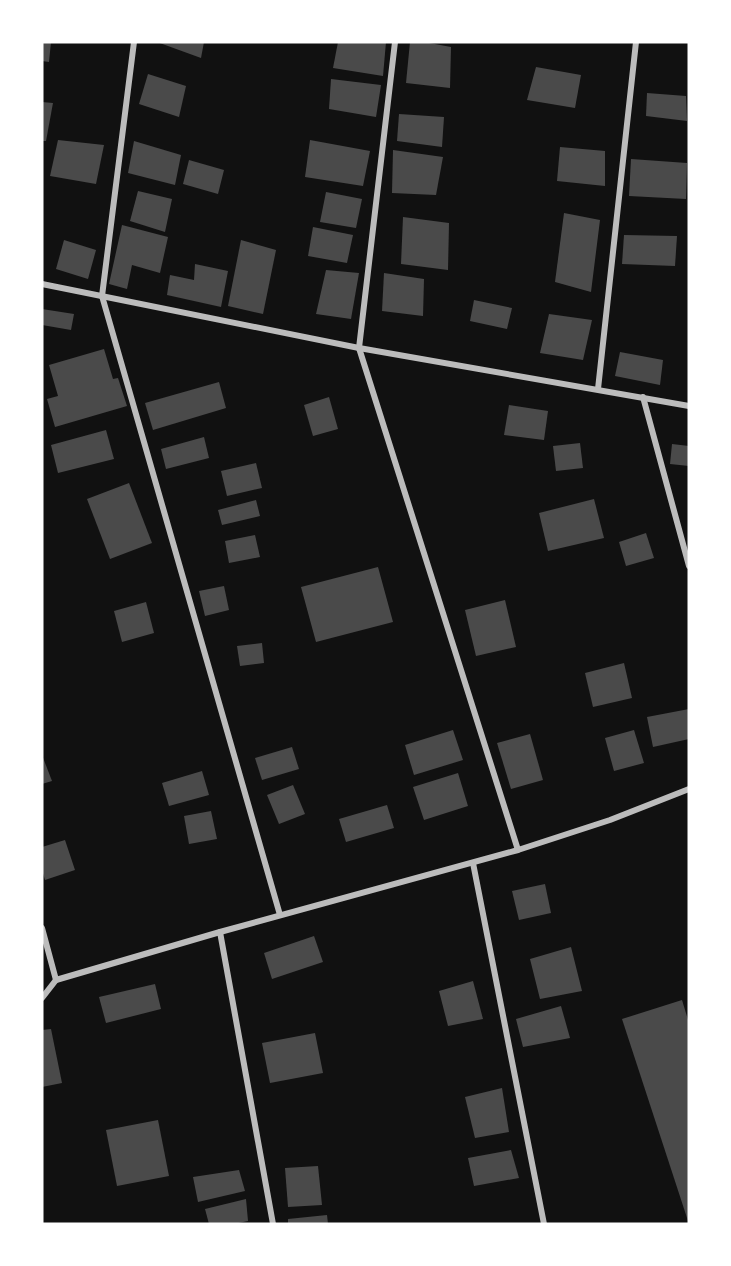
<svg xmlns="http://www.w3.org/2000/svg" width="731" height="1266" viewBox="0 0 731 1266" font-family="Commissioner,sans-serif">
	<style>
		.building { fill: #4a4a4a }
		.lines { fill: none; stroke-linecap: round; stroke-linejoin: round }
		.minor { stroke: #bcbcbc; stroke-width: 6 }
	</style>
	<rect width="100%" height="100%" fill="#111"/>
	<g class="building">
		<polygon points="42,42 51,42 49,62 42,61"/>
		<polygon points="157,42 204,42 201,58"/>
		<polygon points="338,42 386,42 383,76 333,68"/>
		<polygon points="410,42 424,42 451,47 450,88 406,83"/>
		<polygon points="536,67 581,75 575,108 527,100"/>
		<polygon points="148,74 186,86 179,117 139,104"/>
		<polygon points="331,79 381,85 376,117 329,109"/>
		<polygon points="647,93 686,96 687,121 646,116"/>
		<polygon points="42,102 53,103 46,141 42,141"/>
		<polygon points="399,114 444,117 442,147 397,141"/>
		<polygon points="58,140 104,145 96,184 50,176"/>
		<polygon points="310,140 370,151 363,186 305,177"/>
		<polygon points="134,141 181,155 175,185 128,173"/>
		<polygon points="560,147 605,151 605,186 557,181"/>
		<polygon points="393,150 443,157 436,195 392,193"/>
		<polygon points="631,159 687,163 686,199 629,196"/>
		<polygon points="189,160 224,170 218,194 183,184"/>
		<polygon points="138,191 172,199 165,232 130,221"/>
		<polygon points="326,192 362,199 356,228 320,222"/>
		<polygon points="564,213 600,220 591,292 555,282"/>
		<polygon points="403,217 449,223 448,270 401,264"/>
		<polygon points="122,225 168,237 160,273 132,265 127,289 109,284"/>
		<polygon points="313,227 353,235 347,263 308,256"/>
		<polygon points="624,235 677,236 675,266 622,264"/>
		<polygon points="64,240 96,250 88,279 56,269"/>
		<polygon points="241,240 276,250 263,314 228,306"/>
		<polygon points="195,264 228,271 221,307 167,295 170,275 194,280"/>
		<polygon points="326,270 359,273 351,319 316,314"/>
		<polygon points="384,273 424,279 423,316 382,311"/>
		<polygon points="474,300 512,308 507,329 470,321"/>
		<polygon points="42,309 74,314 71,330 42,325"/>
		<polygon points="549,314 592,320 583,360 540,353"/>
		<polygon points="104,349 113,379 118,378 127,406 55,427 47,399 58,396 49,365"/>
		<polygon points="620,352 663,360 660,385 615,376"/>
		<polygon points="219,382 226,408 153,430 145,403"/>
		<polygon points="329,397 338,429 313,436 304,405"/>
		<polygon points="509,405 548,411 544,440 504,435"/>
		<polygon points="106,430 114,459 58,473 51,445"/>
		<polygon points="204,437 209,458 166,469 161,449"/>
		<polygon points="580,443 583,468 556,471 553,446"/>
		<polygon points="672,444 689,446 689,466 670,464"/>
		<polygon points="256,463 262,488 227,496 221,471"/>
		<polygon points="129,483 152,543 110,559 87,499"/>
		<polygon points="594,499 604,538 548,551 539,513"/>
		<polygon points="256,500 260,516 222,525 218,510"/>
		<polygon points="646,533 654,558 626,566 619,542"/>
		<polygon points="255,535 260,557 229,563 225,541"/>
		<polygon points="378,567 393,622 316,642 301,587"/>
		<polygon points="224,586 229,610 205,616 199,591"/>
		<polygon points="505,600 516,647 476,656 465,610"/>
		<polygon points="146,602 154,633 122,642 114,611"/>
		<polygon points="262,643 264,663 240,666 237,646"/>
		<polygon points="624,663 632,698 593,707 585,673"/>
		<polygon points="689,709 689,739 653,747 647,717"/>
		<polygon points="453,730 463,760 414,775 405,745"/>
		<polygon points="634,730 644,763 614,771 605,738"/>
		<polygon points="530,734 543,780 511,789 497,743"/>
		<polygon points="292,747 299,769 262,780 255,758"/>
		<polygon points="42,755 52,781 42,784"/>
		<polygon points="202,771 209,795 169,806 162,783"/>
		<polygon points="458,773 468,806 424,820 413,787"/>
		<polygon points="293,785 305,814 279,824 267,795"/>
		<polygon points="387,805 394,828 346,842 339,819"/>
		<polygon points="211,811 217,839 189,844 184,816"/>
		<polygon points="65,840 75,870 45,880 42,870 42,847"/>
		<polygon points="545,884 551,913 519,920 512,891"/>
		<polygon points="314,936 323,962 272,979 264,953"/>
		<polygon points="571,947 582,991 540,999 530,959"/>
		<polygon points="473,981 483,1019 448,1026 439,991"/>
		<polygon points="155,984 161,1009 106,1023 99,997"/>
		<polygon points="682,1000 689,1023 689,1224 622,1019"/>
		<polygon points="561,1006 570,1038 523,1047 516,1019"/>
		<polygon points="51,1029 62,1083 42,1087 42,1030"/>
		<polygon points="315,1033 323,1073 270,1083 262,1043"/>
		<polygon points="502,1088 509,1132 475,1138 465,1097"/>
		<polygon points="158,1120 169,1176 117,1186 106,1130"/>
		<polygon points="511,1150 519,1178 474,1186 468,1158"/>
		<polygon points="318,1166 322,1205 288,1207 285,1168"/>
		<polygon points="239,1170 245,1191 198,1202 193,1177"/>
		<polygon points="246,1199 248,1221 234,1224 209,1224 205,1209"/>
		<polygon points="327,1215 328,1224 288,1224 288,1219"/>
	</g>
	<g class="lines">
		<g class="minor">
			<polyline points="134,42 102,296 280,915"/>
			<polyline points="395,42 359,348 518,850"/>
			<polyline points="42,284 359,348 689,406"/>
			<polyline points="598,389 636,42"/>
			<polyline points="643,397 689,566"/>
			<polyline points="473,863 544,1224"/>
			<polyline points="42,928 56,980"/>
			<polyline points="220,932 273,1224"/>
			<polyline points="42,998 56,980 220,932 518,850 610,820 689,789"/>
		</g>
	</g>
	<rect width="731" height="1266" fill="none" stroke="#ffffff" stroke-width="87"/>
</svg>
